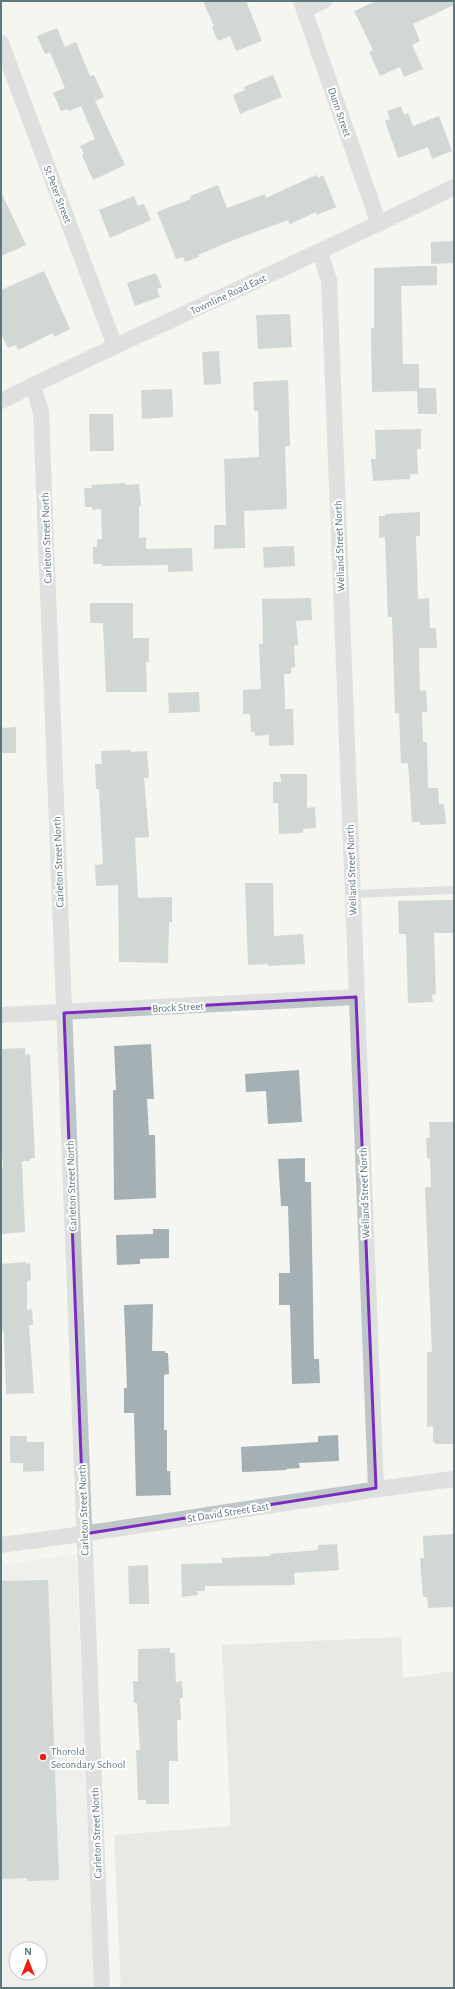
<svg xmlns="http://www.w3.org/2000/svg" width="455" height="1989" viewBox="0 0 455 1989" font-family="'Alegreya Sans',sans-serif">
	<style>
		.built { fill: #e6e6e4; fill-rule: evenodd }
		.green { fill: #d6dbd0 }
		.building { fill: #a4b1b4 }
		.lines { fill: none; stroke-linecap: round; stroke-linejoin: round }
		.lane { stroke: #bfc6c8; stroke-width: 8 }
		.street { stroke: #bfc6c8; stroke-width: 16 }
		.marked { fill: none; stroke: #7b2cbf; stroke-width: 3; stroke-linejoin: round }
		.poi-dot { fill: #f01d16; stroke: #fff; stroke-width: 1.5 }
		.labels { text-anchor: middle; stroke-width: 4; stroke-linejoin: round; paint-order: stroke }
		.street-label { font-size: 11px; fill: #5e777f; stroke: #fff }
		.poi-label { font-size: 11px; fill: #5e777f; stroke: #fff; text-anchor: start }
	</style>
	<rect width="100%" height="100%" fill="#f5f5f1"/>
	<path class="built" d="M76,1554L94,1988H1V1565ZM16,1949H40V1973H16Z"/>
	<polygon class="green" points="401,1637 403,1678 454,1671 454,1988 121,1988 114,1835 231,1826 222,1645"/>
	<g class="building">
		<polygon points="203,1 246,1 262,41 236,51 230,36 218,41 212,27 214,26"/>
		<polygon points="376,1 454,1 454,5 413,24 420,41 412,45 423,69 404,77 400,67 380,76 369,52 373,50 354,11"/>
		<polygon points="57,28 65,47 76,42 90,76 94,75 104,97 95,101 125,165 93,180 82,155 84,154 80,146 95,139 81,106 69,111 68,109 61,111 53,93 65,88 50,52 45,54 37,36"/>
		<polygon points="273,75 282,97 240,114 233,95 245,90 244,87"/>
		<polygon points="401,106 404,115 408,113 413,126 439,116 452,151 432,159 428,147 398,158 385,121 390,119 387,111"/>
		<polygon points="316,175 318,178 323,175 336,207 317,215 316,212 290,224 288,220 231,241 198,255 199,257 185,262 183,257 176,259 157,212 191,199 190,196 218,185 227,208 265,194 266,198"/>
		<polygon points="1,192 26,245 1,256"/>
		<polygon points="134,196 138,206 144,204 151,220 110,238 99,210"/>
		<polygon points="454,241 454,263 431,264 431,242"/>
		<polygon points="422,266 437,266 437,285 401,286 403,364 419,364 419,388 436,388 437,414 418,414 417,391 372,392 371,328 374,328 374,268"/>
		<polygon points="44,271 70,329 54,337 53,333 18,350 16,345 8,348 1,334 1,290"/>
		<polygon points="156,273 162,287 157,289 160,297 135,306 127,283"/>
		<polygon points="290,314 292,347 258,349 256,315"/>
		<polygon points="219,351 221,384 204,385 202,352"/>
		<polygon points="288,380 290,446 285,446 287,509 244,511 245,548 214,549 214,525 226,525 224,459 259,457 258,411 254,411 253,382"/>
		<polygon points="172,389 173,417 142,419 141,390"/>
		<polygon points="89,414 113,414 114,451 90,451"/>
		<polygon points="421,429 421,449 417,449 418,474 410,474 410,479 373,481 371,459 376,459 375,430"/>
		<polygon points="125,483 126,485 139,484 141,506 139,506 139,538 146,537 146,549 192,548 193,571 168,572 168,565 102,566 102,564 93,564 93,547 97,547 97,539 102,539 101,509 92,510 92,507 85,507 84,488 92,488 91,485"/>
		<polygon points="420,512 420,536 416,536 418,599 429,598 430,628 436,628 437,648 419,648 420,691 426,690 427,702 427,712 422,712 423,742 427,742 428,788 438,788 439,804 444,804 446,824 420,825 420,822 412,822 408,763 401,763 399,713 395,713 392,617 388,617 385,537 379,538 379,516 385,516 385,514"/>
		<polygon points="294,546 295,566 264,568 263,547"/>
		<polygon points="311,598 312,620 296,621 298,645 294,645 295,667 291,668 291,674 284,674 285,709 293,709 294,745 269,746 269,735 255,736 255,732 251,732 250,714 243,714 243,690 261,689 259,644 263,644 262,599"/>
		<polygon points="90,603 133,603 133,638 149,638 149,662 146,662 147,692 106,692 103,623 90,623"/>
		<polygon points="199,692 200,712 169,713 168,693"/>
		<polygon points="16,727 16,753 1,753 1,728"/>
		<polygon points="131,750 131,752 147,751 149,778 144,778 149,837 135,838 138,898 172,897 172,922 169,922 168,963 119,962 118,885 96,886 95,865 103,864 99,789 96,789 95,764 102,764 101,751"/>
		<polygon points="280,774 307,774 307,808 315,807 316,828 303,829 303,833 279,834 278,803 273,803 273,782 281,782"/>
		<polygon points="245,883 273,883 274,936 303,934 305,964 268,966 268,964 248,965"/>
		<polygon points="454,900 454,933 434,933 436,994 432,995 433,1002 408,1003 406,934 399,934 398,901"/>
		<polygon points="151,1044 154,1099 147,1099 149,1135 155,1135 156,1198 114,1200 113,1090 116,1090 114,1046"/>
		<polygon points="25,1048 25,1055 30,1054 35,1158 30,1159 30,1161 22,1161 25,1232 1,1234 1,1168 3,1168 1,1135 1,1049"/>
		<polygon points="299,1070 302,1122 268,1124 266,1091 246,1092 245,1074"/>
		<polygon points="429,1122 454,1122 454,1444 435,1444 435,1442 433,1442 433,1426 427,1427 427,1352 432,1352 425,1187 431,1187 430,1158 427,1158 426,1138 430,1138"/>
		<polygon points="305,1158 305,1182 311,1182 314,1359 319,1359 320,1383 292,1384 290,1305 279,1305 279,1273 290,1273 288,1206 281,1206 278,1159"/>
		<polygon points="153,1229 169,1229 169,1258 140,1259 140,1264 117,1265 116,1235 153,1234"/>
		<polygon points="26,1262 26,1264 30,1263 31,1280 27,1281 27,1310 32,1309 33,1325 29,1325 34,1393 6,1394 4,1331 1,1332 1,1264"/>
		<polygon points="153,1304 152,1351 165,1351 165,1353 168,1353 169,1374 164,1375 164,1430 167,1430 167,1471 170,1471 171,1495 136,1496 134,1413 124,1413 124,1388 127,1388 124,1305"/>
		<polygon points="338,1435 339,1461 299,1463 300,1468 286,1469 287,1470 242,1472 241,1447 318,1442 318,1436"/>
		<polygon points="10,1436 27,1436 27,1442 44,1442 44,1471 23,1472 23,1463 10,1463"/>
		<polygon points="454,1534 454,1607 428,1608 427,1597 423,1597 420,1558 424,1558 423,1536"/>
		<polygon points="337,1544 339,1570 294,1573 295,1585 205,1586 205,1591 197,1591 198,1595 182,1597 181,1564 222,1563 222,1558 271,1556 270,1554 318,1550 318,1545"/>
		<polygon points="148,1565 149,1604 129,1604 128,1566"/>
		<polygon points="48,1580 59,1880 27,1881 27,1878 1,1879 1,1581"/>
		<polygon points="170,1648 170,1653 175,1653 176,1682 182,1681 183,1698 180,1698 181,1720 177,1720 178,1761 169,1761 169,1804 146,1804 146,1800 138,1800 136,1750 140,1750 137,1703 134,1703 133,1681 138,1681 138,1649"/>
	</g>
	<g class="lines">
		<polyline class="lane" points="352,894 454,890"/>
		<g class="street">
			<polyline points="301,1 379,224"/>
			<polyline points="304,10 324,1"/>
			<polyline points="1,43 115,346"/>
			<polyline points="320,252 329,280 376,1488"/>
			<polyline points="33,385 41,412 102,1988"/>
			<path d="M1,401C151,327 304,261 454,187"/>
			<polyline points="1,1015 356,997"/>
			<path d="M1,1545C152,1526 303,1498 454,1479"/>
		</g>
	</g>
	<path d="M0 0H455V1989H0ZM356,997L376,1488L84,1534L64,1013Z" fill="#f5f5f1" fill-opacity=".55" fill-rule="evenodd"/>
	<path class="marked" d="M356,997L376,1488L84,1534L64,1013Z"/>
	<circle class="poi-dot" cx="43" cy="1757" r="4"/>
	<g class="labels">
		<g class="street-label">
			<text transform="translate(340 112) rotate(71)" y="4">Dunn Street</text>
			<text transform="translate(58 194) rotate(69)" y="4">St Peter Street</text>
			<text transform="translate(228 294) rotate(-25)" y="4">Townline Road East</text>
			<text transform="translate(46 538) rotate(-92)" y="4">Carleton Street North</text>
			<text transform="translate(339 546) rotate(-92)" y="4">Welland Street North</text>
			<text transform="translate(58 862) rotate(-92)" y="4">Carleton Street North</text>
			<text transform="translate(351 870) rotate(-92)" y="4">Welland Street North</text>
			<text transform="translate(178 1007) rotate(-3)" y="4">Brock Street</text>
			<text transform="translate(71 1186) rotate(-92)" y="4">Carleton Street North</text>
			<text transform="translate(364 1193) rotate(-92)" y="4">Welland Street North</text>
			<text transform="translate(83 1510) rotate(-92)" y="4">Carleton Street North</text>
			<text transform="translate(228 1512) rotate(-9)" y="4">St David Street East</text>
			<text transform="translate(96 1833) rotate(-92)" y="4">Carleton Street North</text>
		</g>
		<g class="poi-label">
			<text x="51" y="1755">Thorold<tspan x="51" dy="13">Secondary School</tspan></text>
		</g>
	</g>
	<rect width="455" height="1989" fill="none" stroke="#5e777f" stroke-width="4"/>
	<g transform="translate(28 1961)"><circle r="19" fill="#ffffff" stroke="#bfc9cc"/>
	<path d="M0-3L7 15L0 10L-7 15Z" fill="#f01d16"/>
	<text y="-6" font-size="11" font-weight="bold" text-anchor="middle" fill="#5e777f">N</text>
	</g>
</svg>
